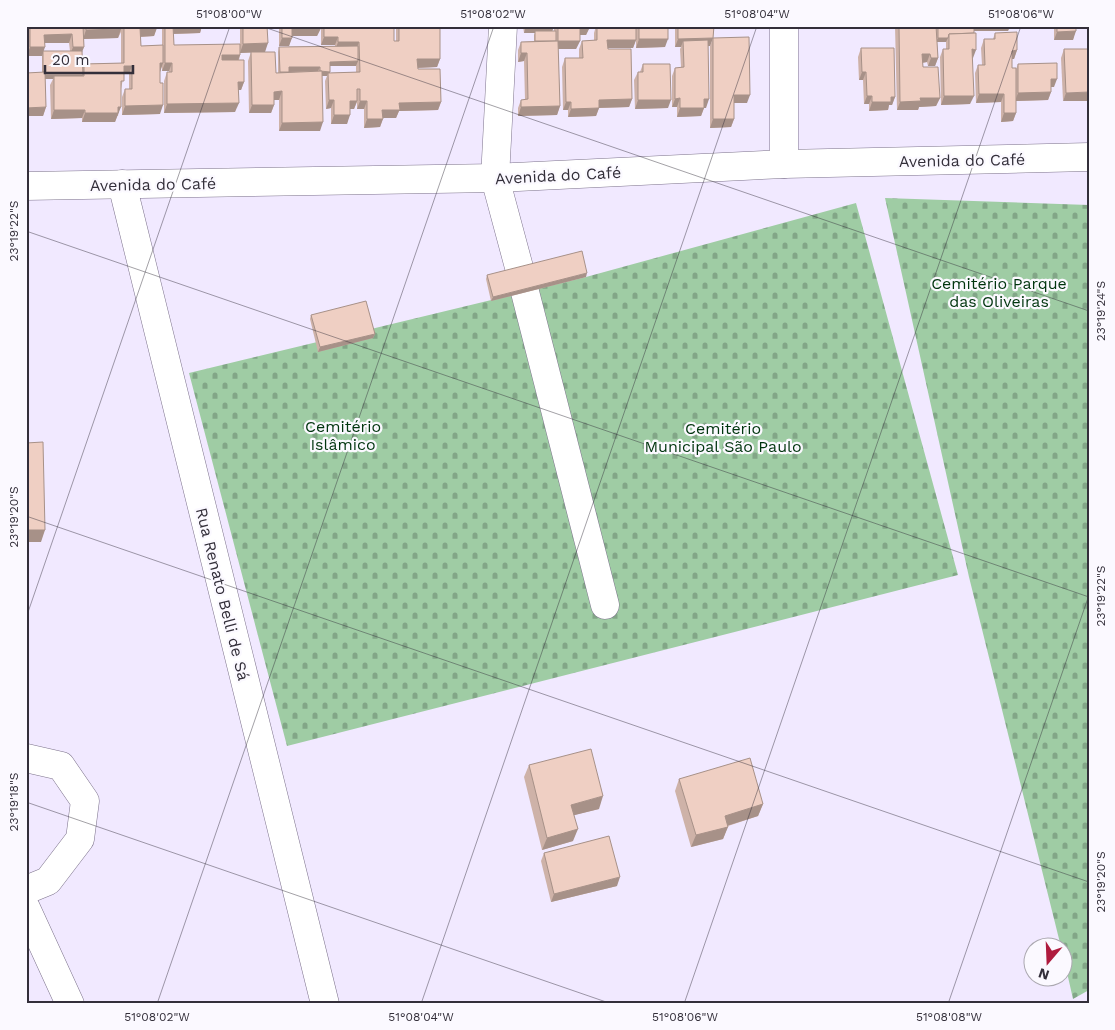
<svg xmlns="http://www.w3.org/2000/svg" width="1115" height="1030" viewBox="0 0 1115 1030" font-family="'Work Sans',sans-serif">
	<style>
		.cemetery { fill: url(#cemetery-stones) }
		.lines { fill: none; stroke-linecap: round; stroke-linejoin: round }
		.minor-casing { stroke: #7d738c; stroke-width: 29 }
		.minor { stroke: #fff; stroke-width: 28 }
		.wall { fill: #ceb2a8; fill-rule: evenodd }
		.shaded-wall { fill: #a79188 }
		.building { fill: #efcfc3; stroke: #a79188 }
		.ticks { fill: none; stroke: #332f3a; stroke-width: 1; stroke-opacity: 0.45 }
		.labels { text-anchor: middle; stroke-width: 4.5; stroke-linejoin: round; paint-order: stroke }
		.street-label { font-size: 16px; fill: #332f3a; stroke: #fbf9ff }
		.park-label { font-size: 16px; fill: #00350e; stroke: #fbf9ff }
		.neatline { fill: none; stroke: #332f3a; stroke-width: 2 }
		.ticks-label { font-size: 12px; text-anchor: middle; fill: #332f3a }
	</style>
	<defs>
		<pattern id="cemetery-stones" width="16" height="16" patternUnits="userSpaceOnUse" patternTransform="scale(1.25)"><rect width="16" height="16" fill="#9fcca4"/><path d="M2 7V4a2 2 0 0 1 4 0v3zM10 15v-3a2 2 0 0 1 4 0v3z" fill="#82a687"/></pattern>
	</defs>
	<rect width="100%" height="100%" fill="#f1e9ff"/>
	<g class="cemetery">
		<polygon points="885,198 1089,205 1089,990 1073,999 1063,955 1062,948 1061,947 969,577"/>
		<polygon points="856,203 958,575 287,746 189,373 586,277"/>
	</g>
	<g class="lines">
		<g class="minor-casing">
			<g id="minor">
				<polyline points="503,26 495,178 520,271"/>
				<polyline points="784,26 784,164"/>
				<polyline points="122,184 325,1004"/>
				<polyline points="26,186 495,178 784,164 1089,157"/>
				<polyline points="525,292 605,605"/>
				<polyline points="26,758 61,766 85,801 80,839 48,881 26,890"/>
				<polyline points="26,908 70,1004"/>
			</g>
		</g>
		<use href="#minor" class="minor"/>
	</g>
	<g class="wall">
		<path d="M26,26H157L154,36L140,37L141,46L162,45V26H202L200,33L173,34L174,45L240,49V26H267L265,52L240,53V55L239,60L244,82L241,90H238L235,112L164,113V81L167,72H169V71H162V66L160,72V114L122,115V97L125,89H129V74H124L121,89L118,116H117L115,122H82V118L51,119L50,85L53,79H45L46,107L43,116H26V73H42V56H27ZM121,32V63L84,64L82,68V51L84,47V39L118,38ZM45,43H69L70,51H43Z"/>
		<polygon points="279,26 321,26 321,28 317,36 292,36 289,46 279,46"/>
		<path d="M321,26H394V41H396V26H440V59L437,67L418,68V69L441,102L438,110L399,111L396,118H383L380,127L364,128V109H357V102L354,109H350L347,124H331V108L326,109L325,81L327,76H322L320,131H279V100H274V105L271,113H249L248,61L251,52L276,73H278V52L279,47L335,46V45H321ZM356,65V72L330,73V66Z"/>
		<polygon points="523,26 554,26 552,31 554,31 554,26 590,26 586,35 580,35 580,41 576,49 558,49 560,106 557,115 518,116 518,108 521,100 525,100 524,61 518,62 518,50 521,42 534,41 534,35 535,33 524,33"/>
		<polygon points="596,26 631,26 631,27 636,27 636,26 668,26 665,47 636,48 636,40 633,48 608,48 632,99 629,107 599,108 596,116 568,117 568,110 563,110 562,67 565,58 579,58 579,49 582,41 594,40 594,33"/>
		<polygon points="675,26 747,26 746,27 714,27 713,38 710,46 708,46 706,108 704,108 701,116 677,117 677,107 672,107 672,76 675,68 681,67 680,49 681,47 675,47"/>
		<polygon points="895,26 1010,26 1008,31 974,31 970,104 941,105 940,57 943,49 946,49 946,42 937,42 938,58 935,66 928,66 927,62 923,63 923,67 940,98 936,106 919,107 918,110 897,110"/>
		<polygon points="1054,26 1076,26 1073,40 1054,40"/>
		<polygon points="995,33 1017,50 1014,59 1012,59 1012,68 1016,69 1018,64 1054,87 1051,87 1051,92 1048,100 1016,101 1016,113 1013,121 1001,122 1001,102 976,103 975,73 978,65 982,65 981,48 984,39 993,39"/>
		<polygon points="713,38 747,103 734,103 734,119 731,127 710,128 710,46"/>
		<polygon points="861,48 895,97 892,105 889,105 888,110 869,111 869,104 864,104 863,80 859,80 858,57"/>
		<polygon points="1064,49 1089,49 1063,101 1061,58"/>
		<polygon points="643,64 668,108 635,109 634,80 638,72 640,72"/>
		<polygon points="487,275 586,277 491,301 486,279"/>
		<polygon points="311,315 375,334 373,338 318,352 310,319"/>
		<polygon points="529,765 599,809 574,815 573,841 542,850 524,777"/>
		<polygon points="679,779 763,804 758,816 728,826 723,839 691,847 675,791"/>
		<polygon points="544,853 617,886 551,902 541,861"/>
	</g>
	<g class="shaded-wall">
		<polygon points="173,26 202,26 200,33 170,34"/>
		<polygon points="526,26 554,26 552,32 535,31 535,33 524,33"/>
		<polygon points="711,26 747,26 746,27 711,27"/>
		<polygon points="864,26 891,26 890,29 863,29"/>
		<polygon points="974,26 1010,26 1008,31 972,31"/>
		<polygon points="580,27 590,27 586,35 576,35"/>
		<polygon points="140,28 157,28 154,36 137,37"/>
		<polygon points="292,28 321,28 317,36 288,36"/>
		<polygon points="121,29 118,38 83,39 86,30"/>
		<polygon points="1076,31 1073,40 1054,40 1057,32"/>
		<polygon points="72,34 69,43 41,43 44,35"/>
		<polygon points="324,37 338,37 335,45 321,45"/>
		<polygon points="282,38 292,38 289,46 279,46"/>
		<polygon points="713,38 710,46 683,47 683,41 681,47 675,47 678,39"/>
		<polygon points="938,38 948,38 946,42 936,42"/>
		<polygon points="639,39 668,39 665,47 636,48"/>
		<polygon points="607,40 636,40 633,48 604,48"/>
		<polygon points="558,41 580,41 576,49 555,49"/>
		<polygon points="338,42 359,42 356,50 335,51"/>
		<polygon points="268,43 265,52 240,53 243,44"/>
		<polygon points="30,47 45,47 42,56 27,56"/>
		<polygon points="73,47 84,47 81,55 70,55"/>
		<polygon points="972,49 976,50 973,58 969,58"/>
		<polygon points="1017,50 1014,59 1009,59 1012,51"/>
		<polygon points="521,53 527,53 524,61 518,62"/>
		<polygon points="922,54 930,54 927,62 919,63"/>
		<polygon points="222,55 240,55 237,64 219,64"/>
		<polygon points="931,58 938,58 935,66 928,66"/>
		<polygon points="417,59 440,59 437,67 414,68"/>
		<polygon points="358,61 356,66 328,66 330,62"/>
		<polygon points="160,63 163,63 160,72"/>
		<polygon points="165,63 172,63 169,71 162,71"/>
		<polygon points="124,66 132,66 129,74 121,74"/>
		<polygon points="289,67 320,67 318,71 289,72 279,76 280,72"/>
		<polygon points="320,72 330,72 329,76 328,73 327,76 318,76"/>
		<polygon points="862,72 866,72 863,80 859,80"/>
		<polygon points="44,75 83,75 81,79 54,76 53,79 42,79"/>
		<polygon points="1051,79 1057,79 1054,87 1048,87"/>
		<polygon points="238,82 244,82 241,90 235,90"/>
		<polygon points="282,91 279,100 271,100 274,92"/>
		<polygon points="1051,92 1048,100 1015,101 1018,93"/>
		<polygon points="1089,92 1089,101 1063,101 1066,93"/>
		<polygon points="979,94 1004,94 1001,102 976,103"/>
		<polygon points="734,95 750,95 747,103 731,103"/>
		<polygon points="867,96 872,96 869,104 864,104"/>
		<polygon points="944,96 974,96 970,104 941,105"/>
		<polygon points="891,97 895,97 892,105 889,105 888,110 869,111 872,102"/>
		<polygon points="680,98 677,107 672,107 675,99"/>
		<polygon points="920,98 940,98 936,106 919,107 918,110 897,110 900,102"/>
		<polygon points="632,99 629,107 596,108 599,100"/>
		<polygon points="704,99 709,99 706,108 701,108 704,108 701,116 677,117 680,108"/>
		<polygon points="329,100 334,100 331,108 326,109"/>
		<polygon points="638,100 671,100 668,108 635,109"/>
		<polygon points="350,101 357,101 354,109 347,109"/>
		<polygon points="360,101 367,101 364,109 357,109"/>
		<polygon points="441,102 438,110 399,111 396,118 379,118 382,110 399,103"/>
		<polygon points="566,102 571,102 568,110 563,110"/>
		<polygon points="239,103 235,112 164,113 167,104"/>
		<polygon points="163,105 160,114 122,115 125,106"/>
		<polygon points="252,105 274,105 271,113 249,113"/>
		<polygon points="560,106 557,115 518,116 521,107"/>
		<polygon points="46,107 43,116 26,116 26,108"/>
		<polygon points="118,107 121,107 115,122 82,122 85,113"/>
		<polygon points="599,108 596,116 568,117 571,109"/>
		<polygon points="54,110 85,110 82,118 51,119"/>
		<polygon points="1004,113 1016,113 1013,121 1001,122"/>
		<polygon points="334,115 350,115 347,124 331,124"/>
		<polygon points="367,119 383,119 380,127 364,128"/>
		<polygon points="713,119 734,119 731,127 710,128"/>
		<polygon points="323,122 320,131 279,131 282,123"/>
		<polygon points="587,273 586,277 491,301 493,297"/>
		<polygon points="375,334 373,338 318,352 320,347"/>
		<polygon points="26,530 45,530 41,542 26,542"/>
		<polygon points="603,796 599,809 567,817 571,805"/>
		<polygon points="763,804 758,816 720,828 725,816"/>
		<polygon points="728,827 723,839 691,847 696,835"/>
		<polygon points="578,829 573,841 542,850 547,838"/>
		<polygon points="620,877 617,886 551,902 554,894"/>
	</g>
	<g class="building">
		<polygon points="30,26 83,26 84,47 73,47 72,34 44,35 45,47 30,47"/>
		<polygon points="86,26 121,26 121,29 86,30"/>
		<polygon points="124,26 157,26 157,28 140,28 141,46 163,45 163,63 160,63 160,83 163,83 163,105 125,106 125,89 132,89 132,66 124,66 124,81 121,81 121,107 118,107 118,113 85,113 85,110 54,110 54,76 84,76 84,64 124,63"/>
		<polygon points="165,26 173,26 174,45 240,44 240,55 222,55 222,60 244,60 244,82 238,82 239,103 167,104 167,72 172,72 172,63 165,63"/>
		<polygon points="243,26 267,26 268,43 243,44"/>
		<polygon points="282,26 321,26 321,28 292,28 292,38 282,38"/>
		<polygon points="324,26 394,26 394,41 399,41 399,26 440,26 440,59 417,59 418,69 440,69 441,102 399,103 400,110 382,110 383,119 367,119 367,101 360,101 360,89 357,89 357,101 350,101 350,115 334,115 334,100 329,100 328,73 360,72 359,42 338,42 338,37 324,37"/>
		<polygon points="558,26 590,26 590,27 580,27 580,41 558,41"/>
		<polygon points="597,26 631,26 631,27 636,27 636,40 607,40 608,49 631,49 632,99 599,100 599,108 571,109 571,102 566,102 565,58 583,58 582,41 597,40"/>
		<rect x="639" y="26" width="29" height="13"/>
		<polygon points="678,26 714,26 713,38 678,39"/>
		<polygon points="899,26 936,26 938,58 931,58 930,54 922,54 923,67 938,67 940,98 920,98 921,101 900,102"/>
		<polygon points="938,26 974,26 974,33 949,34 948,38 938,38"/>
		<polygon points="1057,26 1076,26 1076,31 1057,32"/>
		<rect x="535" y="31" width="21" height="10"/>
		<polygon points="1017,32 1017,50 1012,51 1012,68 1016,68 1016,113 1004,113 1004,94 979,94 978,65 985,65 984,39 995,39 995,33"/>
		<polygon points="976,33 976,50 972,49 974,96 944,96 943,49 949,49 949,34"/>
		<polygon points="749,37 750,95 734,95 734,119 713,119 713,38"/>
		<polygon points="708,40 709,99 704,99 704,108 680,108 680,98 675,99 675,68 684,67 683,41"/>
		<polygon points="558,41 560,106 521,107 521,100 528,99 527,53 521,53 521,42"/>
		<polygon points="358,46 358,61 330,62 330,72 320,71 320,67 289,67 289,72 280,72 279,47"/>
		<polygon points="861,48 894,48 895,97 891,97 891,102 872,102 872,96 867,96 866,72 862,72"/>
		<polygon points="1064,49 1089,49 1089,92 1066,93"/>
		<polygon points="43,51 82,51 83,75 45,75 45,72 43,72"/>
		<polygon points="251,52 275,52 276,73 322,71 323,122 282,123 282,91 274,92 274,105 252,105"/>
		<polygon points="1057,63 1057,79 1051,79 1051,92 1018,93 1018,64"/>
		<polygon points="643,64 670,64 671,100 638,100 638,72 643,72"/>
		<polygon points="45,72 46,107 26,108 26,73"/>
		<polygon points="582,251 587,273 493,297 487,275"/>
		<polygon points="366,301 375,334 320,347 311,315"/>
		<polygon points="43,442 45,530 26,530 26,443"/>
		<polygon points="591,749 603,796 571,805 578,829 547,838 529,765"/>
		<polygon points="750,758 763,804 725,816 728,827 696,835 679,779"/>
		<polygon points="609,836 620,877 554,894 544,853"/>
	</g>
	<path class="ticks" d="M261,26L1089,311M26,231L1089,597M26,516L1089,882M26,618L230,26M26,802L612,1004M157,1004L494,26M421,1004L757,26M684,1004L1021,26M948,1004L1089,595"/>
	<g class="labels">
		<g class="street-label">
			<text transform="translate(962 160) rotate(-1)" y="6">Avenida do Café</text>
			<text transform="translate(558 175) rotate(-3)" y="6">Avenida do Café</text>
			<text transform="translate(153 184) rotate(-1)" y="6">Avenida do Café</text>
			<text transform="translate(223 594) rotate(76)" y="6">Rua Renato Belli de Sá</text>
		</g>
		<g class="park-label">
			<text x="999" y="289">Cemitério Parque<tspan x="999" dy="18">das Oliveiras</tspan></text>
			<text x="343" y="432">Cemitério<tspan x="343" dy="18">Islâmico</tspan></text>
			<text x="723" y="434">Cemitério<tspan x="723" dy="18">Municipal São Paulo</tspan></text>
		</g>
	</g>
	<rect width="1115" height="1030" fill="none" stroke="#fbf9ff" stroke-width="55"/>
	<g transform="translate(1048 962) rotate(199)"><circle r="24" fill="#fbf9ff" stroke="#aba8b0"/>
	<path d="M0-4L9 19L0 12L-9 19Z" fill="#af1b3e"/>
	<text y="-8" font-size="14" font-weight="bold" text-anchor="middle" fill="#332f3a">N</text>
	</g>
	<path d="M45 65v8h88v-8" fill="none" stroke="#332f3a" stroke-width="2.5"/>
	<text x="52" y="65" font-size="15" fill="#332f3a" stroke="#fbf9ff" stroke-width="4" paint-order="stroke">20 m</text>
	<rect x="28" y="28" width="1060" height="974" class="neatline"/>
	<g class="ticks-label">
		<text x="229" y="18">51°08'00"W</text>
		<text x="493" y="18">51°08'02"W</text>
		<text x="757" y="18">51°08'04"W</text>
		<text x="1021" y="18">51°08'06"W</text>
		<text transform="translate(14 231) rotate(-90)" y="4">23°19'22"S</text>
		<text transform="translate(1101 311) rotate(-90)" y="4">23°19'24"S</text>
		<text transform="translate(14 517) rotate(-90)" y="4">23°19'20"S</text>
		<text transform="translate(1101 596) rotate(-90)" y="4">23°19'22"S</text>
		<text transform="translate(14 802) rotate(-90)" y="4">23°19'18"S</text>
		<text transform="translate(1101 882) rotate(-90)" y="4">23°19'20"S</text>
		<text x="157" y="1021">51°08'02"W</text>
		<text x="421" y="1021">51°08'04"W</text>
		<text x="685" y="1021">51°08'06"W</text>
		<text x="949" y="1021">51°08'08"W</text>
	</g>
</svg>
